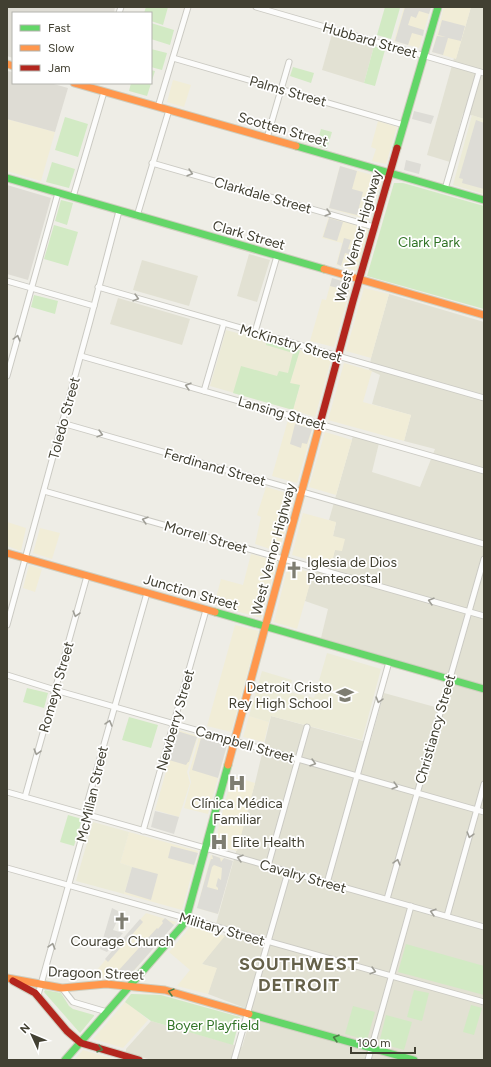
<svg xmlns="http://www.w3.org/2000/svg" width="491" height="1067" viewBox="0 0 491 1067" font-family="Figtree,sans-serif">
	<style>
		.residential { fill: #e2e1d3 }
		.commercial { fill: #f1edd7 }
		.industrial { fill: #dedcd4 }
		.education { fill: #ecebd7 }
		.green { fill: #d2eac4 }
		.parking { fill: #dddcd6; fill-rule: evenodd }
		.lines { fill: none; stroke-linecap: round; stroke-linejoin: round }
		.street-casing { stroke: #cbcac3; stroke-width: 7 }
		.fast-casing { stroke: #cecdbe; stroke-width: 9 }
		.slow-casing { stroke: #cecdbe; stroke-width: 9 }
		.jam-casing { stroke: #cecdbe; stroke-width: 9 }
		.street { stroke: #fcfcfb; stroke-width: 5 }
		.fast { stroke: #63d668; stroke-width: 7 }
		.slow { stroke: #ff974d; stroke-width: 7 }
		.jam { stroke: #b3261e; stroke-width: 7 }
		.oneway { stroke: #9f9e96 }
		.oneway2 { stroke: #4f7c48 }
		.labels { text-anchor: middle; stroke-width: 3.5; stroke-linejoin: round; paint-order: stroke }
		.street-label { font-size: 14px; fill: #424032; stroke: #fff }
		.park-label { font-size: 14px; fill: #317426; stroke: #fff }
		.poi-label { font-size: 14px; fill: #424032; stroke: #fff; text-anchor: start }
		.district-label { font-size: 18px; font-weight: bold; letter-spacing: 1px; fill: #65614a; stroke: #fff }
	</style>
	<rect width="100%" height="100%" fill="#eeede6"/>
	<g class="residential">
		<polygon points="471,7 484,7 484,119 463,113 450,162 427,155 454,58 456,58"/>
		<polygon points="332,34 374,46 364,83 322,70"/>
		<polygon points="249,254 270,260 257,302 237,296"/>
		<polygon points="142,260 198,276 189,306 133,290"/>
		<polygon points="389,294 484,322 484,685 321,638 328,609 305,601 315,561 331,565 335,549 342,551 333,536 336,523 329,520 353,436 379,443 372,472 420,487 435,449 404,441 411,415 372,404 380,375 369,370 371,358"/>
		<polygon points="118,298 190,319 182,345 110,324"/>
		<polygon points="451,683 484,692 484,1060 152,1060 126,1053 126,1049 151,1021 242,1047 253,1011 208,994 216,968 202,964 230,928 216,924 255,783 271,716 370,743 384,693 446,710"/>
	</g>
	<g class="commercial">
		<polygon points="404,7 431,7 419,48 394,41"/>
		<polygon points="444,7 471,7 456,59 432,52"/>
		<polygon points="173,80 191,85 184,107 167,102"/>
		<polygon points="7,119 55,132 41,181 7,171"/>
		<polygon points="378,121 397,127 386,164 372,161 376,149 371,147"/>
		<polygon points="340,166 383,178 369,220 329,208"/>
		<polygon points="329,216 369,227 357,271 336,265 342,243 322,238"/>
		<polygon points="332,278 352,283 334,347 310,341 322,299 326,300"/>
		<polygon points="364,288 389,294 371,358 346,351"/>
		<polygon points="300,350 331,360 315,417 293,410 300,386 290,383"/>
		<polygon points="344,363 372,371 363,402 411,415 404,441 328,420"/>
		<polygon points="288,420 313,427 297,483 272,476"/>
		<polygon points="325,432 352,440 336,495 309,487"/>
		<polygon points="266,487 294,495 279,552 255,544 261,517 257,515"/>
		<polygon points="303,513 336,522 333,536 345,539 342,551 335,550 331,566 292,555"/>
		<polygon points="7,522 26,528 21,551 7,546"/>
		<polygon points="40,528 60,533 52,559 33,553"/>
		<polygon points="251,554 277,561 261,618 214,605 221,579 243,585"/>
		<polygon points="29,565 42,569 35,592 23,588"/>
		<polygon points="288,566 313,573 297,629 274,622"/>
		<polygon points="235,625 259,631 231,732 207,726"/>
		<polygon points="249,716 269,722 264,742 243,737"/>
		<polygon points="178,730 198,736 187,772 190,783 179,817 155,810"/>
		<polygon points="199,737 227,745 208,814 184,808 191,782 189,773"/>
		<polygon points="232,776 255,783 237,851 214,845"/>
		<polygon points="129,832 198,851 182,910 124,894 132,867 120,863"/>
		<polygon points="211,855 233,861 218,914 197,908"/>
		<polygon points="146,913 176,922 127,979 99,977 90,978"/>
		<polygon points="191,926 225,936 202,964 217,968 208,994 177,986 190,970 169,952"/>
		<polygon points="125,1002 128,1003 148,1020 123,1048 93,1039"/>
		<polygon points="83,1050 114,1059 113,1060 74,1060"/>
	</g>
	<g class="industrial">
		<polygon points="7,7 115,7 114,13 13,13 13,58 7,56"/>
		<polygon points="7,71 13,72 13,83 50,83 68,88 55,132 7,119"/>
		<polygon points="7,185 51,198 28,280 7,274"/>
	</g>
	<g class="education">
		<polygon points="472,115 484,119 484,194 453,185"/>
		<polygon points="226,330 300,350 290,383 300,385 293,410 210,386"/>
		<polygon points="327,653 381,669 362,740 271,716 269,722 249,716 262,671 292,680 289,692 314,698"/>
		<polygon points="93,822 129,832 120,863 132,867 124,894 76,881"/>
	</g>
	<g class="green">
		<polygon points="146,7 168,7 163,25 151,21 151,13 144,13"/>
		<polygon points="385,7 400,8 391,39 377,35"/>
		<polygon points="151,23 174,30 170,45 151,39"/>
		<polygon points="374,46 385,50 375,86 364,83"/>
		<polygon points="151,49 167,53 162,70 151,67"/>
		<polygon points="293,67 314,73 311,83 290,76"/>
		<polygon points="151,70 155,71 147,96 129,91 131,83 151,83"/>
		<polygon points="65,117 88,124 78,157 55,150"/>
		<polygon points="321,129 332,132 327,149 316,146"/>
		<polygon points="52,162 75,169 69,188 46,182"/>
		<polygon points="394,183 403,183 484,206 484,309 367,276"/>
		<polygon points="61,200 73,203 67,225 55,221"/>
		<polygon points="54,225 78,232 68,266 44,259"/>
		<polygon points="34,295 58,301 55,314 31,307"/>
		<polygon points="267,341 300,350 290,383 300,385 293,410 233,393 241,366 277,376 279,371 288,373 293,353 266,345"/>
		<polygon points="27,688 48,693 44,708 23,702"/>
		<polygon points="129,717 158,725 151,748 122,740"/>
		<polygon points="68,815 82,819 74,846 60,842"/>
		<polygon points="406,944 484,966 484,995 398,972"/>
		<polygon points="45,990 61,993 69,1006 73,1009 94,1015 94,1016 80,1033 44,992"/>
		<polygon points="414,990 429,993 422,1021 407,1017"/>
		<polygon points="131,994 133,994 161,995 240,1017 233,1045 151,1021 125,1002"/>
		<polygon points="471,1005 482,1008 474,1035 463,1032"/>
		<polygon points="353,1006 375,1012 367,1040 345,1034"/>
		<polygon points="386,1015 412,1022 404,1050 379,1043"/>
	</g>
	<g class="parking">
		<polygon points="405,7 431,7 429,14 419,11 416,18 411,16 408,25 424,30 423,36 412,33 408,45 395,41"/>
		<polygon points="442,20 465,26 461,41 448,38 443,55 432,52 437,36 446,37 438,35"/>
		<polygon points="414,111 434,116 431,124 412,119"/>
		<polygon points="476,120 484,123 484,189 462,183 463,179 459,178"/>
		<polygon points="406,160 421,164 419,174 404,170"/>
		<polygon points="340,166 357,171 352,189 363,192 357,215 329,208"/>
		<polygon points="329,218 343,222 337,241 323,237"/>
		<polygon points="344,238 351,240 348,249 360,252 358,257 345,253 341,266 337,264"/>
		<polygon points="332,278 348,283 350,286 346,302 335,299 338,288 330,286"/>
		<polygon points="295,424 312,429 307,444 302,443 301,448 290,444"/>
		<polygon points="177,731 197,737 189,762 188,762 186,765 169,760"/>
		<polygon points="201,738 227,745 218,778 192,770"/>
		<polygon points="155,811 179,817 174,834 151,827"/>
		<polygon points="171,846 198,853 194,865 168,858"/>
		<path d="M212,855L220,858L221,862L224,858L233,861L218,914L197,908L209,865L211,859H213ZM214,865L222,868L221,880L218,878L216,886L218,888V890L207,887L212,867Z"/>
		<polygon points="132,867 158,874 151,900 125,892"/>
		<polygon points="112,908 118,911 118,913 120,914 113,930 123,933 107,952 100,949"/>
		<polygon points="165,918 174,925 128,977 119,970 157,928 158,929 163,923 162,921"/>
		<polygon points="140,919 143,922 108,962 105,959"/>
	</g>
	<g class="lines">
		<g class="street-casing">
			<g id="street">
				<polyline points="256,7 484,73"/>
				<polyline points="119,13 121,7"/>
				<polyline points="173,58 404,125"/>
				<polyline points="158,107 188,7"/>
				<polyline points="267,138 289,62"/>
				<polyline points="152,163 374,227"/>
				<polyline points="445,189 479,72"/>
				<polyline points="73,197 104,92"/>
				<polyline points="137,216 169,110"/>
				<polyline points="7,281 94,306"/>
				<polyline points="98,287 484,398"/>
				<polyline points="255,332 277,256"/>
				<polyline points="81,356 484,471"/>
				<polyline points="7,376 58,193"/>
				<polyline points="204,391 224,323"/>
				<polyline points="62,423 484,544"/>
				<polyline points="44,491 484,616"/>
				<polyline points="7,625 90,321 119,211"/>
				<polyline points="7,675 55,690 484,812"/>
				<polyline points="7,792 484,927"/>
				<polyline points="25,797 87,576"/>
				<polyline points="143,831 206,610"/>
				<polyline points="268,866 307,727"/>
				<polyline points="7,868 484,1002"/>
				<polyline points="327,883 389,662"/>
				<polyline points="387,899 484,559"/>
				<polyline points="447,916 484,784"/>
				<polyline points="62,988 73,1002 107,1012"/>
				<polyline points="38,995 87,819 85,811 147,593"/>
				<polyline points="234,1060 288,872"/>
				<polyline points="368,1060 411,906"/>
			</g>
		</g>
		<g class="fast-casing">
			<g id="fast">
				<polyline points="296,146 484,200"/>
				<polyline points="397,148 438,7"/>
				<polyline points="7,178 324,269"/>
				<polyline points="215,612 484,689"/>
				<polyline points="249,1014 414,1060"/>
				<polyline points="65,1060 182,926 186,919 228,765"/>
			</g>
		</g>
		<g class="slow-casing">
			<g id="slow">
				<polyline points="7,64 13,66"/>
				<polyline points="74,83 296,146"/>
				<polyline points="324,269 484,315"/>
				<polyline points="7,553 215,612"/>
				<polyline points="228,765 319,427"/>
				<polyline points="7,978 62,988 106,984 165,990 249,1014"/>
			</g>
		</g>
		<g class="jam-casing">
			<g id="jam">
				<polyline points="319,427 353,301 397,148"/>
				<polyline points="13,981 35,993 67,1031 81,1043 139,1060"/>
			</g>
		</g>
		<use href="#street" class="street"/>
		<use href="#fast" class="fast"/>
		<use href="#slow" class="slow"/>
		<use href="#jam" class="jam"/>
	</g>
	<defs><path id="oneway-chevron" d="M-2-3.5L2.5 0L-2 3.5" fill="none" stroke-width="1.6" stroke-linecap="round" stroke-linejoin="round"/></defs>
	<g class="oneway">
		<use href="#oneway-chevron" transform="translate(190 173) rotate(16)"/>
		<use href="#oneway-chevron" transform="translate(328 213) rotate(16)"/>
		<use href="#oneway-chevron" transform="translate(136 298) rotate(16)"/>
		<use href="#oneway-chevron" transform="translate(17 338) rotate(-75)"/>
		<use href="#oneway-chevron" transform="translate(188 386) rotate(-164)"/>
		<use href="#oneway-chevron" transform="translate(100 434) rotate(16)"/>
		<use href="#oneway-chevron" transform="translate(145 520) rotate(-164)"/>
		<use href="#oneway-chevron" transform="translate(431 601) rotate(-164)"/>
		<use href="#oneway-chevron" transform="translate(76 614) rotate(106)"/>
		<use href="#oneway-chevron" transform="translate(379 700) rotate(106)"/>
		<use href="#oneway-chevron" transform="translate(109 723) rotate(-74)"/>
		<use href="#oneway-chevron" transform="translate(37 752) rotate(106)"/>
		<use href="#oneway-chevron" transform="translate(313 763) rotate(16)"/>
		<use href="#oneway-chevron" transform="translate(395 786) rotate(16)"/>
		<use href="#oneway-chevron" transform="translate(470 835) rotate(106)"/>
		<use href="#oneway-chevron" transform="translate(240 858) rotate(-164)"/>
		<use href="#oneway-chevron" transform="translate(397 862) rotate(-74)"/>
		<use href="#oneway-chevron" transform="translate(433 912) rotate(-164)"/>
		<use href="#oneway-chevron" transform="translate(52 946) rotate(-74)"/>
		<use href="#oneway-chevron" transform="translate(373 971) rotate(16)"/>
	</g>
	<g class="oneway2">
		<use href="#oneway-chevron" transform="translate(171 992) rotate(-165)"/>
		<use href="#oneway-chevron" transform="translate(336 1038) rotate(-164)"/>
		<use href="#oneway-chevron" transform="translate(100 1049) rotate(16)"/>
	</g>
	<defs>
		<g id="church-bare" transform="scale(1.38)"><path d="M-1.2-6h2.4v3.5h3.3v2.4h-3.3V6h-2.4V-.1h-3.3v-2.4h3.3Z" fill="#7e7d71" stroke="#fff" stroke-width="2.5" paint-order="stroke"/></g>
		<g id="school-bare" transform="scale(1.38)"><path d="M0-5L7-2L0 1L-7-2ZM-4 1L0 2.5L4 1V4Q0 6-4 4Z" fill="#7e7d71" stroke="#fff" stroke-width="2.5" paint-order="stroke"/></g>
		<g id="hospital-bare" transform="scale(1.38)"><path d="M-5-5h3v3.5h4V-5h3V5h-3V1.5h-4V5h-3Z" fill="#7e7d71" stroke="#fff" stroke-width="2.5" paint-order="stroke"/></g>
	</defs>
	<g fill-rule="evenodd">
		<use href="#church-bare" x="294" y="570"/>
		<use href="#school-bare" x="345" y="695"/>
		<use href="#hospital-bare" x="237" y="783"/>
		<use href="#hospital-bare" x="219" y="842"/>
		<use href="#church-bare" x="122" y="921"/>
	</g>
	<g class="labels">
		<g class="street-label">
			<text transform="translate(370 40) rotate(16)" y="5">Hubbard Street</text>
			<text transform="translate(288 91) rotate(16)" y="5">Palms Street</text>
			<text transform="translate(283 129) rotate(16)" y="5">Scotten Street</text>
			<text transform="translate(263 195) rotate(16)" y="5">Clarkdale Street</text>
			<text transform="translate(249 235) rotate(16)" y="5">Clark Street</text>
			<text transform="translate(358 236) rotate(-74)" y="5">West Vernor Highway</text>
			<text transform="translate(291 343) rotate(16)" y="5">McKinstry Street</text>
			<text transform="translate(282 413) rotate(16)" y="5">Lansing Street</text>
			<text transform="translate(64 418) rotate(-75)" y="5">Toledo Street</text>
			<text transform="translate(215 467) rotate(16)" y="5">Ferdinand Street</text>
			<text transform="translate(206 537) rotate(16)" y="5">Morrell Street</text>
			<text transform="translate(273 549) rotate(-75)" y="5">West Vernor Highway</text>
			<text transform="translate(191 592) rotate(16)" y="5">Junction Street</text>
			<text transform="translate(56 687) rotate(-74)" y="5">Romeyn Street</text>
			<text transform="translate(175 720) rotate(-74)" y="5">Newberry Street</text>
			<text transform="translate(435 729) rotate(-74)" y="5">Christiancy Street</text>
			<text transform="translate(245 744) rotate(16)" y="5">Campbell Street</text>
			<text transform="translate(92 794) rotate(-77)" y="5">McMillan Street</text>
			<text transform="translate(303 876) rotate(16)" y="5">Cavalry Street</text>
			<text transform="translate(222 929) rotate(16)" y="5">Military Street</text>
			<text transform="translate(96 973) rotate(2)" y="5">Dragoon Street</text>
		</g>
		<g class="park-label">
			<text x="429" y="247">Clark Park</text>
			<text x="213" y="1030">Boyer Playfield</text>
		</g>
		<g class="poi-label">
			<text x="307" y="567">Iglesia de Dios<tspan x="307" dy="16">Pentecostal</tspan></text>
			<text x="332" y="692" text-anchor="end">Detroit Cristo<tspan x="332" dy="16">Rey High School</tspan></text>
			<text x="237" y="808" text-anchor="middle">Clínica Médica<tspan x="237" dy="16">Familiar</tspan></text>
			<text x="232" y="847">Elite Health</text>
			<text x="122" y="946" text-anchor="middle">Courage Church</text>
		</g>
		<g class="district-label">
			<text x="299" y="970">SOUTHWEST<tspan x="299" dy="21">DETROIT</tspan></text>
		</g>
	</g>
	<rect width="491" height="1067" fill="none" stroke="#424032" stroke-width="16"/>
	<rect x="12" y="12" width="140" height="72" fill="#ffffff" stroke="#b3b3ad"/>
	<rect x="20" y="25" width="20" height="6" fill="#63d668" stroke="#b3b3ad"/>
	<text x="48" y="32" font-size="12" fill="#424032">Fast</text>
	<rect x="20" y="45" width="20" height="6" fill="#ff974d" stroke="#b3b3ad"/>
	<text x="48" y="52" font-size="12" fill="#424032">Slow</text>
	<rect x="20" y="65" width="20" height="6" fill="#b3261e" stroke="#b3b3ad"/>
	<text x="48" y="72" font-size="12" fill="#424032">Jam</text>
	<g transform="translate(32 1035) rotate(314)" stroke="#ffffff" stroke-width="3" paint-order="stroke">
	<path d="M0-3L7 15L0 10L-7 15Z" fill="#424032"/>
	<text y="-6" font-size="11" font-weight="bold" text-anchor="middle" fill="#424032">N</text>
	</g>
	<path d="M351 1047v6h64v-6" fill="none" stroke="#424032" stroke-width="2"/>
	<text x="357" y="1047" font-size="12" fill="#424032" stroke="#ffffff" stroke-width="3" paint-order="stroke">100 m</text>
</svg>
